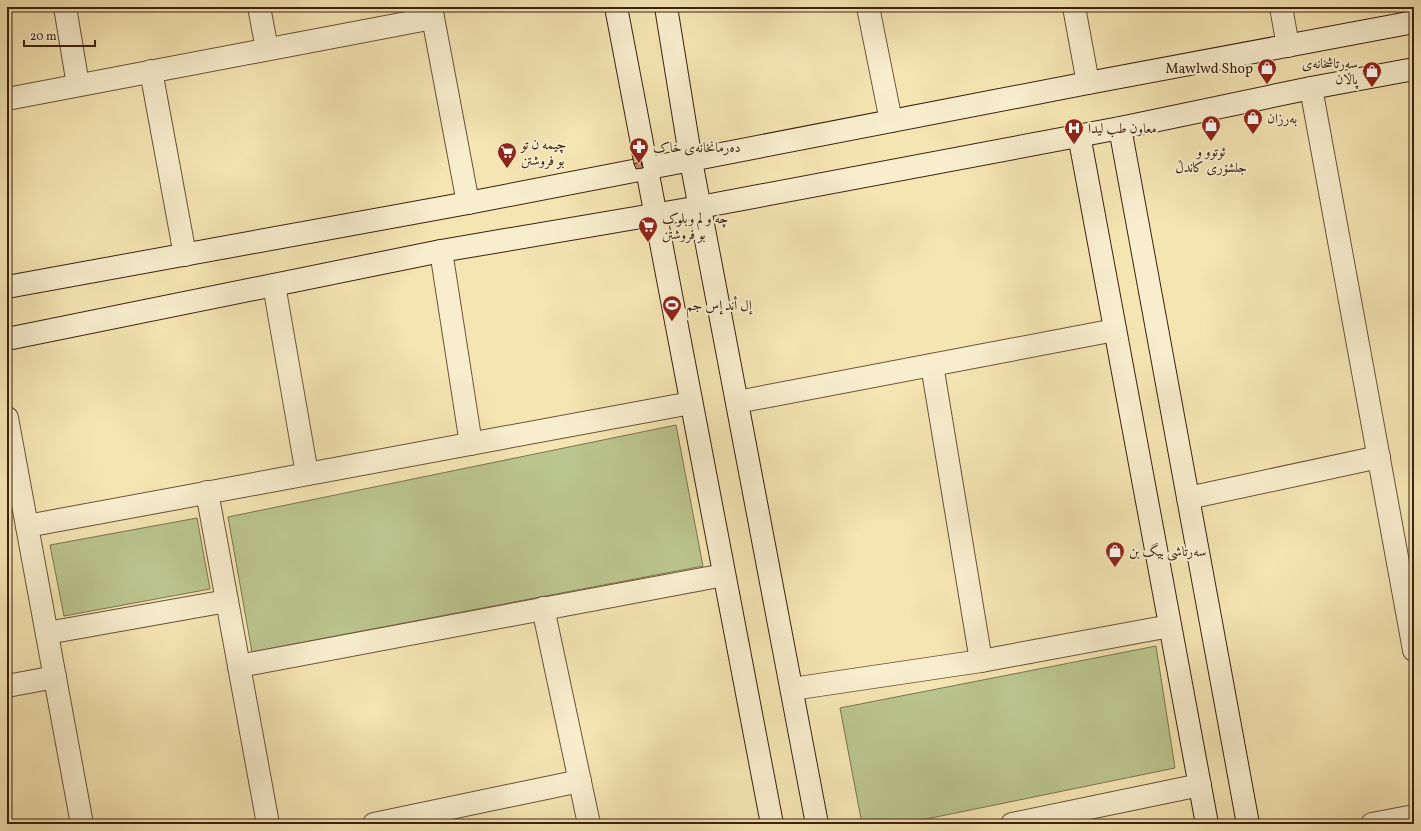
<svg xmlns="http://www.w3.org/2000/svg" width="1421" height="831" viewBox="0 0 1421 831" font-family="Vollkorn,Amiri,serif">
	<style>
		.green { fill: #bbc58e; stroke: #7c744f }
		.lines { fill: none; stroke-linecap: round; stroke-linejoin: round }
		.street-casing { stroke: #6a5339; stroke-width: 24 }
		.secondary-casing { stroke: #3c2210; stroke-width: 24 }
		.street { stroke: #f8eece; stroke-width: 22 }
		.secondary { stroke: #f8eece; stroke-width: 22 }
		.wall { fill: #c28b6c; stroke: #3c2210 }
		.shaded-wall { fill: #9e7158; stroke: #3c2210 }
		.building { fill: #e1a27d; stroke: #3c2210 }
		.labels { text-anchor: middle; stroke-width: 4; stroke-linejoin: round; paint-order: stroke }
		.poi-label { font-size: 14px; fill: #3c2210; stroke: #f8eece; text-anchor: start }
	</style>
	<rect width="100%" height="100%" fill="#f5e5b3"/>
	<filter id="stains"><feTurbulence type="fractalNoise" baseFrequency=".005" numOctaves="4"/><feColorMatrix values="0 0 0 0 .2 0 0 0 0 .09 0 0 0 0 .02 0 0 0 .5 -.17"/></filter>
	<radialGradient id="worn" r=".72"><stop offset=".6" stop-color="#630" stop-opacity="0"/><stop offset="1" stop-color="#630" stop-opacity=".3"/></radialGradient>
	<g class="green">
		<polygon points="676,425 703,566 252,652 228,517"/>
		<polygon points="197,518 210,589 64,616 50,545"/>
		<polygon points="1156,646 1175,768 902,824 862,824 840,708"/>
	</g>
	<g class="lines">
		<g class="street-casing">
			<g id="street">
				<polyline points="65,7 78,85"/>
				<polyline points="259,7 267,49"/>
				<polyline points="431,7 468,203"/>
				<polyline points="868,7 891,121"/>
				<polyline points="1074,7 1088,83"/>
				<polyline points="1281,7 1288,46"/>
				<polyline points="151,71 185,255"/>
				<polyline points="1311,88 1414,650"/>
				<polyline points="7,99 433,18"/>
				<polyline points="441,251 471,444"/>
				<polyline points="274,285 307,474"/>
				<polyline points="932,365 981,661"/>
				<polyline points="737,402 1115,330"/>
				<polyline points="7,418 82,824"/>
				<polyline points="207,492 268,824"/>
				<polyline points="1188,498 1379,457"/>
				<polyline points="27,526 691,403"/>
				<polyline points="543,608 589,824"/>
				<polyline points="47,633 227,601"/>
				<polyline points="239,666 724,575"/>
				<polyline points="7,686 55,677"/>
				<polyline points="792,689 981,661 1170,626"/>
				<polyline points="374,824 580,781"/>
				<polyline points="1012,824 1200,785"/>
				<polyline points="1372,824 1414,816"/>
			</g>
		</g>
		<g class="secondary-casing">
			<g id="secondary">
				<polyline points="616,7 772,824"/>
				<polyline points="666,7 691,161 817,824"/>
				<polyline points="1120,128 1248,824"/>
				<polyline points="1079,135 1207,824"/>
				<polyline points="7,287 468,203 1088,83 1414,22"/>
				<polyline points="7,339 441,251 700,207 1120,128 1311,88 1414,69"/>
			</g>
		</g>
		<use href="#street" class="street"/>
		<use href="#secondary" class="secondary"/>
	</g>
	<polygon class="wall" points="639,153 643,168 636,169 634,164"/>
	<polygon class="shaded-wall" points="639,153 641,158 643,168 641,162"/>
	<polygon class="building" points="639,153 641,162 634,164 632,154"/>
	<defs>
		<g id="shop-pin" transform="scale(1)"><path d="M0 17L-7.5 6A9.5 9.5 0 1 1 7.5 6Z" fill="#8f2418" stroke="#f8eece"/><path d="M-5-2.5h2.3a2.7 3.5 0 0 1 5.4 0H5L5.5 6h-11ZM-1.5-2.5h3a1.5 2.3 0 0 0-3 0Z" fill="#fff"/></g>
		<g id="hospital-pin" transform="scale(1)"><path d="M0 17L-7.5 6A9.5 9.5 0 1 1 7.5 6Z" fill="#8f2418" stroke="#f8eece"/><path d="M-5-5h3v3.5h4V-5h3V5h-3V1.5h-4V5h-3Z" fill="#fff"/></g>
		<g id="pharmacy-pin" transform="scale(1)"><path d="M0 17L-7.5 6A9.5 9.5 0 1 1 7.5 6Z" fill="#8f2418" stroke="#f8eece"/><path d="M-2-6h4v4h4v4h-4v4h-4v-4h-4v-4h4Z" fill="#fff"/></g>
		<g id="supermarket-pin" transform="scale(1)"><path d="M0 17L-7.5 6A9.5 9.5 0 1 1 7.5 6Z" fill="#8f2418" stroke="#f8eece"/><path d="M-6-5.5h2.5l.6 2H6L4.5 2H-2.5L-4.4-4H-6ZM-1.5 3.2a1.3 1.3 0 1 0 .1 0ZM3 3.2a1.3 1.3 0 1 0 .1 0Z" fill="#fff"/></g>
		<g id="stadium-pin" transform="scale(1)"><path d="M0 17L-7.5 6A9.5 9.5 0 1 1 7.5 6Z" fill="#8f2418" stroke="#f8eece"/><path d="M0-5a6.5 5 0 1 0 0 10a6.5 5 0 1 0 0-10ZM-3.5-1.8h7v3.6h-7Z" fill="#fff"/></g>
	</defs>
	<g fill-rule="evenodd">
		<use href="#shop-pin" x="1267" y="68"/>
		<use href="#shop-pin" x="1372" y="71"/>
		<use href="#shop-pin" x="1253" y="118"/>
		<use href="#shop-pin" x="1211" y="125"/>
		<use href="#hospital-pin" x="1074" y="128"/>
		<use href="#pharmacy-pin" x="639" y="147"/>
		<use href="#supermarket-pin" x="507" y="152"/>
		<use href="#supermarket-pin" x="648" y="226"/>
		<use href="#stadium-pin" x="672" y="305"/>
		<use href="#shop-pin" x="1115" y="551"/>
	</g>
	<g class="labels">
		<g class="poi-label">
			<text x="1358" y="68" text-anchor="end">سەرتاشخانەی<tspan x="1358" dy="16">پاڵان</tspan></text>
			<text x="1253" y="73" text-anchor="end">Mawlwd Shop</text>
			<text x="1267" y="123">بەرزان</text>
			<text x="1088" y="133">معاون طب لیدا</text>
			<text x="521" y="149">چیمه ن تو<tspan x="521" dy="16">بو فروشتن</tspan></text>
			<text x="653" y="152">دەرمانخانەی خاک</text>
			<text x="1211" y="156" text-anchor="middle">ئوتوو و<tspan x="1211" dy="16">جلشۆری کاندڵ</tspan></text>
			<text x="662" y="223">چه و لم وبلوک<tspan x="662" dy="16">بو فروشتن</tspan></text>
			<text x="686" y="310">إل أند إس جم</text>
			<text x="1129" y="556">سەرتاشی بیگ بن</text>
		</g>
	</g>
	<rect width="1421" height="831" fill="none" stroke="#f5e5b3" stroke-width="24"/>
	<rect x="8" y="8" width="1405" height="815" fill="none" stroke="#3c2210" stroke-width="2"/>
	<rect x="12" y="12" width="1397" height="807" fill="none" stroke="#3c2210"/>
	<path d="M24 40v6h71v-6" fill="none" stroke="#3c2210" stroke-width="2"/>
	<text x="30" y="40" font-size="12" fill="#3c2210" stroke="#f8eece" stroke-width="3" paint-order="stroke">20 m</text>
	<rect width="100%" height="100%" filter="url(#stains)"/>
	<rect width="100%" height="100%" fill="url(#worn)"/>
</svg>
